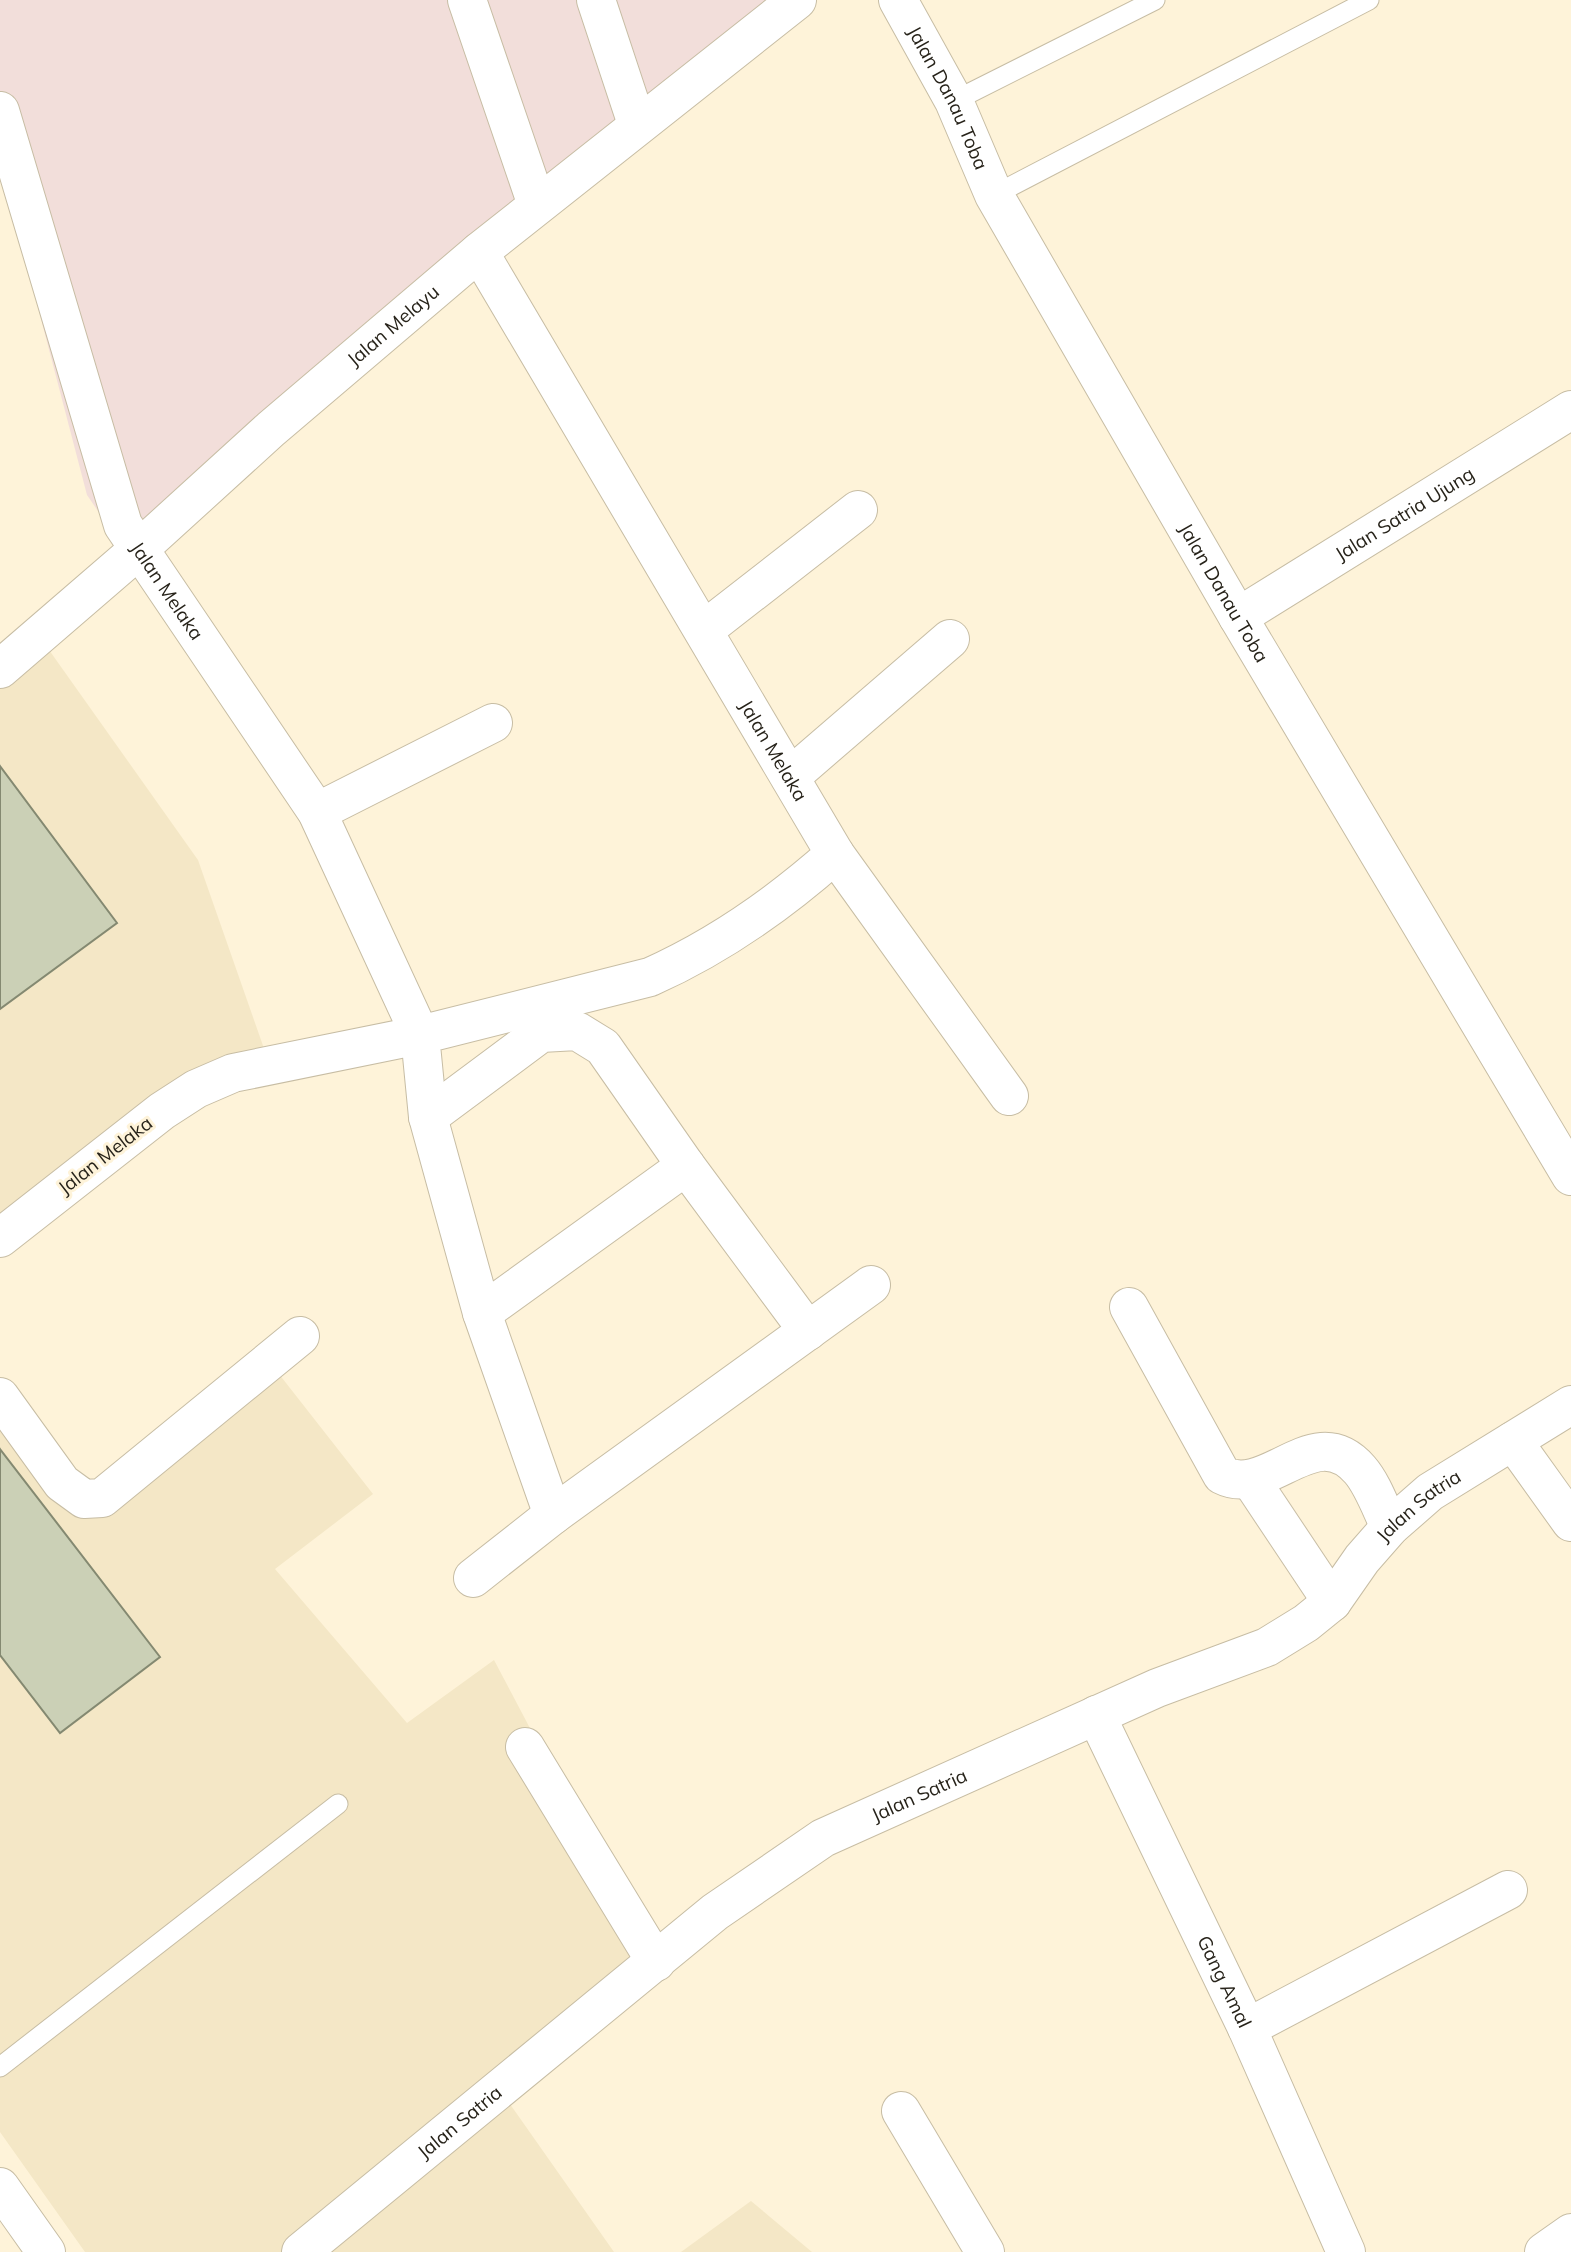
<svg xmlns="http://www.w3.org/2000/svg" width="1571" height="2252" viewBox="0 0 1571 2252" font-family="Mulish,sans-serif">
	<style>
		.built { fill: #f4e7c6 }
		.green { fill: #f2deda }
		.building { fill: #cbd0b6; stroke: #848971; stroke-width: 2 }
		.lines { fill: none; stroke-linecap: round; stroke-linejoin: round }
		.service-casing { stroke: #c7bda4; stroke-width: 21 }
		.minor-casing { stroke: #c7bda4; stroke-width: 40 }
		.primary-casing { stroke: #c7bda4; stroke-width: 40 }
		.service { stroke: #fff; stroke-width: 19 }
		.minor { stroke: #fff; stroke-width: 38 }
		.primary { stroke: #fff; stroke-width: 38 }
		.labels { text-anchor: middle; stroke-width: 6; stroke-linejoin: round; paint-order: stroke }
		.street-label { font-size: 19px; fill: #27231a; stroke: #fef3d9 }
	</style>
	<rect width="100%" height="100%" fill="#fef3d9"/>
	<g class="built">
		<polygon points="37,633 198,860 268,1060 0,1234 0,662"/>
		<polygon points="268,1360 373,1494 275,1569 407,1723 494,1660 649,1954 493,2080 614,2252 85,2252 0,2132 0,1416 75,1516"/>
		<polygon points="751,2201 812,2252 681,2252"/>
	</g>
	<polygon class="green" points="0,0 778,0 126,552 87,495 0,162"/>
	<g class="building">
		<polygon points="0,766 117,923 0,1009"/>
		<polygon points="0,1449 160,1657 60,1733 0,1655"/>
	</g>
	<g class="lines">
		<g class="service-casing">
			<g id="service">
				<polyline points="954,101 1155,0"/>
				<polyline points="994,195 1369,0"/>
				<polyline points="0,2067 338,1804"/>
			</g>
		</g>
		<g class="minor-casing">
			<g id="minor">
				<polyline points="467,0 537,205"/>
				<polyline points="596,0 637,124"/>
				<path id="s1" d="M898,0L954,101L994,195L1238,617L1571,1176"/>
				<path id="s2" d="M0,111L123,525L317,812L420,1035L233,1073L196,1089L162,1111L0,1238"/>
				<path id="s3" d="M479,252L835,854C780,903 717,947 650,977L420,1035L428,1117L482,1313L553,1515"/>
				<path id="s4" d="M1238,617L1571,410"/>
				<polyline points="704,630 858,510"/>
				<path id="s5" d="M0,669L138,550L271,429L479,252L797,0"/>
				<polyline points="790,777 950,639"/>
				<polyline points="317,812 493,723"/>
				<polyline points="835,854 1009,1096"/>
				<polyline points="428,1117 541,1033 577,1031 603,1047 686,1166 808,1331"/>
				<path d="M1129,1307L1222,1475C1269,1499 1314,1417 1360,1470C1373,1485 1381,1509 1390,1527"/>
				<polyline points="482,1313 686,1166"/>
				<polyline points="0,1397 62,1483 84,1499 102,1498 300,1336"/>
				<polyline points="1513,1441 1571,1522"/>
				<polyline points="1250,1479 1332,1602"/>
				<polyline points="473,1578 553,1515 871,1285"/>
				<path id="s6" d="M1096,1715L1247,2028L1346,2252"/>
				<polyline points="525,1747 656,1962"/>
				<polyline points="1247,2028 1508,1890"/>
				<polyline points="901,2111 985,2252"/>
				<path id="s7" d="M301,2252L715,1912L823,1838L1157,1688L1267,1647L1306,1623L1332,1602L1362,1559L1390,1527L1430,1492L1571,1405"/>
				<polyline points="1544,2252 1571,2233"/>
			</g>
		</g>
		<g class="primary-casing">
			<polyline id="primary" points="0,2187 46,2252"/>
		</g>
		<use href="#service" class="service"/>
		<use href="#minor" class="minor"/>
		<use href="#primary" class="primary"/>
	</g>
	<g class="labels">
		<g class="street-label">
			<text dy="7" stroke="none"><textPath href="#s1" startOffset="110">Jalan Danau Toba</textPath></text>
			<text dy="7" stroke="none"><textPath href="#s5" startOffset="522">Jalan Melayu</textPath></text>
			<text dy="7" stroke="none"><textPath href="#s4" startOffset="196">Jalan Satria Ujung</textPath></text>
			<text dy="7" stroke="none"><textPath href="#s2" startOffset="511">Jalan Melaka</textPath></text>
			<text dy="7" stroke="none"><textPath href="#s1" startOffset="677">Jalan Danau Toba</textPath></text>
			<text dy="7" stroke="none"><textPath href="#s3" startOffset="579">Jalan Melaka</textPath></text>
			<text transform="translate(105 1155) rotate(-38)" y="7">Jalan Melaka</text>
			<text dy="7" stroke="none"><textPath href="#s7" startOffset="1360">Jalan Satria</textPath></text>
			<text dy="7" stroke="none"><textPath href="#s7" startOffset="772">Jalan Satria</textPath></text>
			<text dy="7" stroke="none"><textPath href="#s6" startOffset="296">Gang Amal</textPath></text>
			<text dy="7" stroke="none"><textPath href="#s7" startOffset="205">Jalan Satria</textPath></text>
		</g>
	</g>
</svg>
